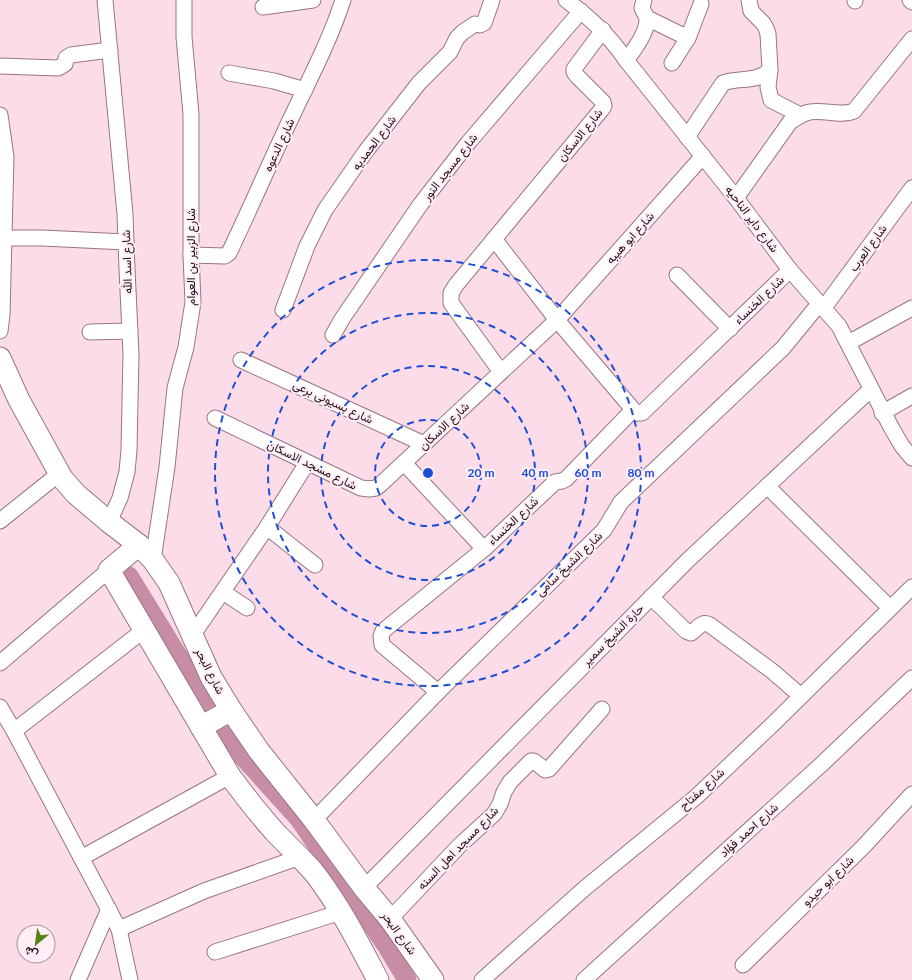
<svg xmlns="http://www.w3.org/2000/svg" width="912" height="980" viewBox="0 0 912 980" font-family="Lato,Vazirmatn,sans-serif">
	<style>
		.lines { fill: none; stroke-linecap: round; stroke-linejoin: round }
		.canal { stroke: #c88da6; stroke-width: 19 }
		.street-casing { stroke: #997583; stroke-width: 17 }
		.secondary-casing { stroke: #997583; stroke-width: 23 }
		.street { stroke: #fff; stroke-width: 15 }
		.secondary { stroke: #fff; stroke-width: 21 }
		.ring { fill: none; stroke: #1d4ed8; stroke-width: 2; stroke-dasharray: 7 5 }
		.labels { text-anchor: middle; stroke-width: 4; stroke-linejoin: round; paint-order: stroke }
		.street-label { font-size: 12px; fill: #1f1117; stroke: #ffeef5 }
		.centre { fill: #1d4ed8; stroke: #ffeef5; stroke-width: 2 }
		.ring-label { font-size: 12px; text-anchor: middle; font-weight: bold; fill: #1d4ed8; stroke: #ffeef5; stroke-width: 4; stroke-linejoin: round; paint-order: stroke }
	</style>
	<rect width="100%" height="100%" fill="#fddce9"/>
	<g class="lines">
		<polyline class="canal" points="129,576 235,748 299,819 386,945 407,980"/>
		<g class="street-casing">
			<g id="street">
				<polyline points="105,0 125,214 127,269 131,354 129,450 127,472 120,498 109,522"/>
				<path d="M566,0C590,18 609,35 626,60L736,198L790,270L839,326L891,427L902,446L912,458"/>
				<polyline points="749,0 751,11 763,23 766,28 768,34 770,70 768,87 771,100 800,115"/>
				<polyline points="910,0 912,2"/>
				<polyline points="855,1 855,0"/>
				<polyline points="263,7 313,0"/>
				<polyline points="647,18 688,38"/>
				<path d="M626,60C634,51 647,32 647,20C647,16 643,11 642,8L644,0"/>
				<polyline points="672,63 688,38 701,4"/>
				<polyline points="0,66 58,68 65,64 66,58 71,55 110,50"/>
				<polyline points="229,73 274,81 305,90"/>
				<polyline points="0,115 6,157 2,315 0,331"/>
				<path d="M687,137L723,83C739,77 757,83 770,70"/>
				<path d="M736,198L790,122C797,118 802,113 810,112C824,109 840,117 854,111L912,39"/>
				<polyline points="4,238 42,238 126,242"/>
				<polyline points="494,239 557,320 636,413"/>
				<path d="M191,255L225,256L229,253C251,207 271,160 293,114C311,76 330,40 343,0"/>
				<polyline points="677,275 730,329"/>
				<polyline points="823,309 912,188"/>
				<polyline points="283,310 307,246 325,210 366,151 419,83 450,52 457,38 463,32 475,24 480,25 484,23 492,0"/>
				<polyline points="90,332 130,331"/>
				<polyline points="333,335 342,319 420,205 468,143 581,11"/>
				<polyline points="848,343 912,308"/>
				<polyline points="241,360 424,444"/>
				<polyline points="501,372 451,303 451,293 456,285 602,109 604,106 603,102 577,76 574,72 574,69 603,30"/>
				<polyline points="882,413 912,396"/>
				<polyline points="215,418 361,488 369,489 376,488 381,484 557,320 703,156"/>
				<polyline points="404,463 484,549"/>
				<polyline points="767,486 890,608"/>
				<polyline points="0,521 60,473"/>
				<polyline points="267,527 315,565"/>
				<polyline points="153,560 167,467 175,388 186,347 193,302 191,255 191,114 184,37 184,0"/>
				<polyline points="223,592 247,608"/>
				<path d="M651,597L686,631L691,633C698,629 701,620 710,625L772,671L801,696"/>
				<polyline points="192,636 267,527 307,463"/>
				<polyline points="0,663 109,570"/>
				<polyline points="438,692 382,645 381,636 383,631 484,549 555,482 562,481 566,479 630,413 642,413 790,270"/>
				<polyline points="0,707 14,731 119,929 130,980"/>
				<polyline points="14,731 144,630"/>
				<polyline points="314,820 438,692 604,530 621,502 783,348 819,304"/>
				<polyline points="81,858 230,776"/>
				<polyline points="364,888 687,561 870,390"/>
				<polyline points="390,919 460,845 494,814 500,804 504,792 510,782 531,761 534,761 545,770 549,769 602,709"/>
				<polyline points="119,929 204,891 300,857"/>
				<polyline points="215,952 341,912"/>
				<polyline points="743,965 864,846 912,794"/>
				<polyline points="78,980 109,909"/>
				<polyline points="482,980 585,888 696,797 774,723 912,587"/>
				<polyline points="584,980 823,763 912,678"/>
			</g>
		</g>
		<g class="secondary-casing">
			<g id="secondary">
				<polyline points="0,358 19,400 62,478 76,494 109,522 139,545 153,560 169,583 211,677 231,710 259,751 314,820 364,888 390,919 433,980"/>
				<path d="M139,545L109,570L230,776C244,795 258,813 274,831C288,846 303,859 316,875C341,908 359,944 378,980"/>
				<polyline points="201,727 231,710"/>
			</g>
		</g>
		<use href="#street" class="street"/>
		<use href="#secondary" class="secondary"/>
	</g>
	<g class="ring">
		<circle cx="428" cy="473" r="53"/>
		<circle cx="428" cy="473" r="107"/>
		<circle cx="428" cy="473" r="160"/>
		<circle cx="428" cy="473" r="213"/>
	</g>
	<g class="labels">
		<g class="street-label">
			<text transform="translate(580 135) rotate(-51)" y="4">شارع الاسكان</text>
			<text transform="translate(374 143) rotate(-53)" y="4">شارع الحمديه</text>
			<text transform="translate(279 145) rotate(-65)" y="4">شارع الدعوه</text>
			<text transform="translate(450 167) rotate(-52)" y="4">شارع مسجد النور</text>
			<text transform="translate(752 219) rotate(53)" y="4">شارع داير الناحيه</text>
			<text transform="translate(630 238) rotate(-48)" y="4">شارع ابو هيبه</text>
			<text transform="translate(868 248) rotate(-54)" y="4">شارع العرب</text>
			<text transform="translate(191 257) rotate(-90)" y="4">شارع الزبير بن العوام</text>
			<text transform="translate(127 262) rotate(-92)" y="4">شارع اسد الله</text>
			<text transform="translate(759 300) rotate(-44)" y="4">شارع الخنساء</text>
			<text transform="translate(333 402) rotate(25)" y="4">شارع بسيونى برعى</text>
			<text transform="translate(444 426) rotate(-43)" y="4">شارع الاسكان</text>
			<text transform="translate(312 465) rotate(26)" y="4">شارع مسجد الاسكان</text>
			<text transform="translate(513 521) rotate(-43)" y="4">شارع الخنساء</text>
			<text transform="translate(569 564) rotate(-44)" y="4">شارع الشيخ سامى</text>
			<text transform="translate(613 635) rotate(-45)" y="4">حارة الشيخ سمير</text>
			<text transform="translate(210 671) rotate(63)" y="4">شارع البحر</text>
			<text transform="translate(702 789) rotate(-42)" y="4">شارع مفتاح</text>
			<text transform="translate(749 830) rotate(-42)" y="4">شارع احمد فؤاد</text>
			<text transform="translate(458 848) rotate(-46)" y="4">شارع مسجد اهل السنه</text>
			<text transform="translate(828 881) rotate(-44)" y="4">شارع ابو حيدو</text>
			<text transform="translate(399 933) rotate(54)" y="4">شارع البحر</text>
		</g>
	</g>
	<circle cx="428" cy="473" r="6" class="centre"/>
	<g class="ring-label">
		<text x="481" y="477">20 m</text>
		<text x="535" y="477">40 m</text>
		<text x="588" y="477">60 m</text>
		<text x="641" y="477">80 m</text>
	</g>
	<g transform="translate(36 944) rotate(209)"><circle r="19" fill="#ffeef5" stroke="#a5969c"/>
	<path d="M0-3L7 15L0 10L-7 15Z" fill="#548416"/>
	<text y="-6" font-size="11" font-weight="bold" text-anchor="middle" fill="#1f1117">ش</text>
	</g>
</svg>
